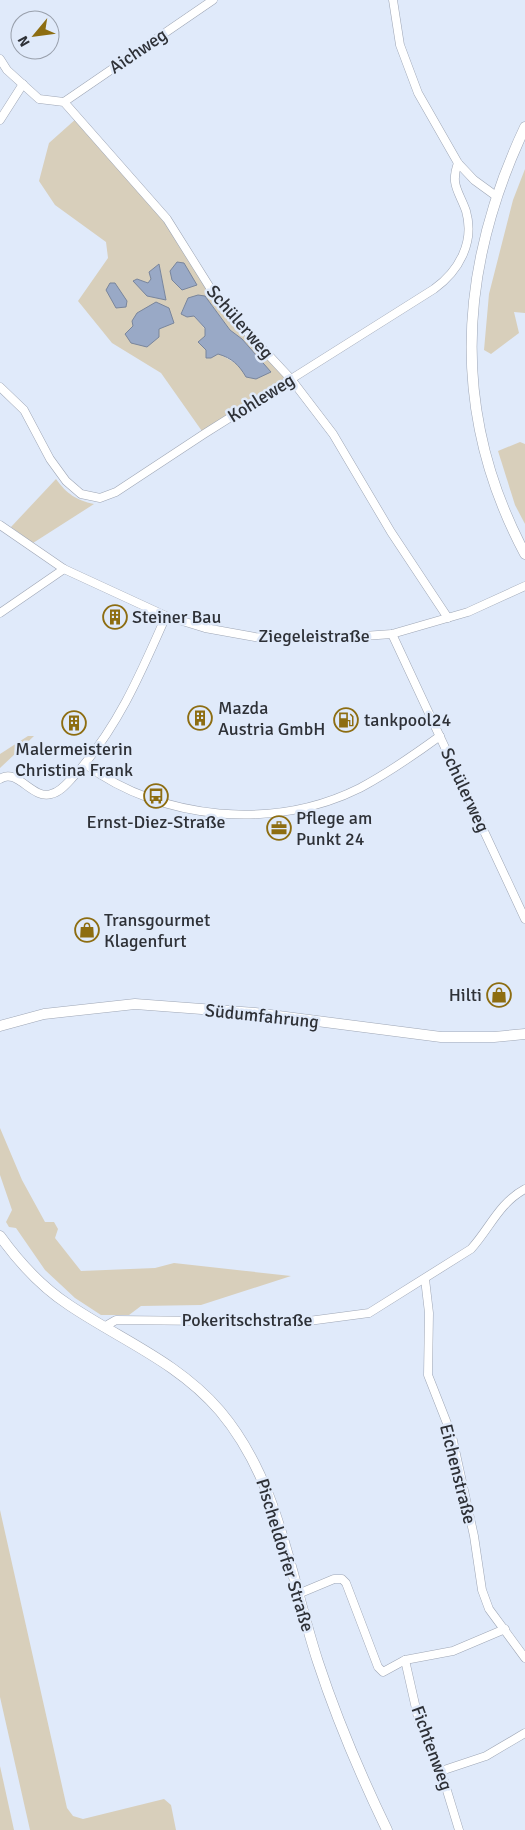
<svg xmlns="http://www.w3.org/2000/svg" width="525" height="1830" viewBox="0 0 525 1830" font-family="Signika,sans-serif">
	<style>
		.green { fill: #d8cfbb; fill-rule: evenodd }
		.water { fill: #99a9c6; stroke: #79859b }
		.lines { fill: none; stroke-linecap: round; stroke-linejoin: round }
		.minor-casing { stroke: #9ea6b5; stroke-width: 9 }
		.major-casing { stroke: #9ea6b5; stroke-width: 11 }
		.minor { stroke: #fff; stroke-width: 8 }
		.major { stroke: #fff; stroke-width: 10 }
		.labels { text-anchor: middle; stroke-width: 5; stroke-linejoin: round; paint-order: stroke }
		.street-label { font-size: 18px; fill: #2e3137; stroke: #e0eafa }
		.poi-label { font-size: 18px; fill: #2e3137; stroke: #e0eafa; text-anchor: start }
	</style>
	<rect width="100%" height="100%" fill="#e0eafa"/>
	<g class="green">
		<path d="M77,118L167,219L201,277L291,379L204,434L161,373L112,343L78,301L108,258L106,242L55,205L39,181L49,143ZM159,264L166,299L147,296L137,279L148,283L152,279L150,272ZM205,296L230,330L242,339L270,372L240,366L218,353L211,358L206,350L205,329L194,316L181,313L185,305ZM133,326H166L159,329L147,347L126,334Z"/>
		<polygon points="525,169 525,313 514,312 519,333 491,354 484,350 489,294 513,200"/>
		<polygon points="520,442 525,444 525,524 515,505 498,451"/>
		<path d="M56,479C67,494 76,500 94,504L33,543L11,527Z"/>
		<polygon points="28,736 34,736 0,768 0,754"/>
		<polygon points="0,1128 22,1180 45,1222 54,1222 58,1229 55,1238 81,1271 155,1268 174,1263 291,1276 201,1305 141,1306 129,1315 101,1315 75,1298 45,1270 16,1228 9,1227 6,1222 12,1210 0,1175"/>
		<polygon points="0,1510 67,1808 73,1816 83,1819 164,1799 171,1805 176,1830 30,1830 0,1697"/>
		<polygon points="0,1766 14,1830 0,1830"/>
	</g>
	<g class="water">
		<polygon points="177,262 184,263 197,285 182,290 172,280 170,271"/>
		<polygon points="159,264 166,300 147,296 133,281 137,279 148,283 151,279 149,272"/>
		<polygon points="110,283 115,283 127,301 126,307 116,308 106,290"/>
		<path d="M198,295L205,296L230,330L242,339L271,372L256,379L246,377C239,365 232,358 218,354L211,358H206V350L198,342L205,336V328L194,316L187,317L181,314L188,298Z"/>
		<polygon points="156,302 169,308 174,323 159,329 159,337 147,347 131,343 125,334 133,326 132,321 137,313"/>
	</g>
	<g class="lines">
		<g class="minor-casing">
			<g id="minor">
				<polyline points="393,0 400,45 418,93 458,163 474,180 496,196"/>
				<polyline points="0,59 7,70 39,99 64,102 167,219 219,302 291,379 333,434 391,532 448,618"/>
				<polyline points="64,102 213,0"/>
				<polyline points="0,120 23,84"/>
				<path d="M0,387L24,410L50,459L66,481L81,494L100,498L116,492L204,434L434,289C459,271 475,242 466,211C459,191 450,185 458,163"/>
				<polyline points="0,525 64,569 166,616 205,628 255,637 321,639 392,634 468,612 525,586"/>
				<polyline points="0,613 64,569"/>
				<polyline points="392,634 525,919"/>
				<path d="M85,764C162,821 274,831 360,788C388,773 414,755 440,736"/>
				<path d="M0,779C17,767 32,800 51,794C61,792 68,782 75,775C117,729 141,673 166,616"/>
				<polyline points="425,1279 429,1313 428,1375 452,1436 474,1536 482,1590 489,1609 525,1658"/>
				<path d="M104,1327L116,1320L301,1322L369,1313L471,1249C490,1228 499,1203 525,1189"/>
				<polyline points="298,1594 334,1579 342,1579 346,1583 378,1667 383,1672 405,1660 419,1722 441,1771 459,1830"/>
				<polyline points="405,1660 453,1651 505,1629"/>
				<polyline points="441,1771 486,1756 525,1733"/>
			</g>
		</g>
		<g class="major-casing">
			<g id="major">
				<path d="M525,127C458,269 450,413 525,554"/>
				<polyline points="0,1026 44,1014 135,1004 255,1013 441,1037 494,1037 525,1034"/>
				<path d="M0,1236C18,1261 43,1288 69,1305C121,1340 178,1362 220,1411C280,1482 290,1577 318,1662C337,1720 361,1776 387,1830"/>
			</g>
		</g>
		<use href="#minor" class="minor"/>
		<use href="#major" class="major"/>
	</g>
	<defs>
		<g id="building-ring" transform="scale(1.25)"><circle r="9.5" fill="#e0eafa" stroke="#8d6d11" stroke-width="1.5"/><path d="M-4-6H4V6H1V3H-1V6H-4ZM-2.5-4.3h1.7v1.8h-1.7ZM.8-4.3h1.7v1.8H.8ZM-2.5-1h1.7V.8h-1.7ZM.8-1h1.7V.8H.8Z" fill="#8d6d11"/></g>
		<g id="fuel-ring" transform="scale(1.25)"><circle r="9.5" fill="#e0eafa" stroke="#8d6d11" stroke-width="1.5"/><path d="M-5.5-6h7V0h2V4h1.3V-2.5L3-4.5l.8-.8L6-3V5H2.5V1h-1V6h-7ZM-4.2-4.7v3.2H.2V-4.7Z" fill="#8d6d11"/></g>
		<g id="bus-ring" transform="scale(1.25)"><circle r="9.5" fill="#e0eafa" stroke="#8d6d11" stroke-width="1.5"/><path d="M-5-6H5V4H4V6H2V4H-2V6H-4V4H-5ZM-3.5-4V0h7V-4ZM-3.5 1.2v1.5H-2V1.2ZM2 1.2v1.5H3.5V1.2Z" fill="#8d6d11"/></g>
		<g id="office-ring" transform="scale(1.25)"><circle r="9.5" fill="#e0eafa" stroke="#8d6d11" stroke-width="1.5"/><path d="M-6-3h4V-5.5h4V-3h4V5H-6ZM-1-4.5V-3h2v-1.5ZM-6 0V1H6V0Z" fill="#8d6d11"/></g>
		<g id="shop-ring" transform="scale(1.25)"><circle r="9.5" fill="#e0eafa" stroke="#8d6d11" stroke-width="1.5"/><path d="M-5-2.5h2.3a2.7 3.5 0 0 1 5.4 0H5L5.5 6h-11ZM-1.5-2.5h3a1.5 2.3 0 0 0-3 0Z" fill="#8d6d11"/></g>
	</defs>
	<g fill-rule="evenodd">
		<use href="#building-ring" x="115" y="617"/>
		<use href="#building-ring" x="200" y="718"/>
		<use href="#fuel-ring" x="346" y="720"/>
		<use href="#building-ring" x="74" y="723"/>
		<use href="#bus-ring" x="156" y="796"/>
		<use href="#office-ring" x="279" y="828"/>
		<use href="#shop-ring" x="87" y="930"/>
		<use href="#shop-ring" x="499" y="995"/>
	</g>
	<g class="labels">
		<g class="street-label">
			<text transform="translate(138 51) rotate(-34)" y="6">Aichweg</text>
			<text transform="translate(240 322) rotate(49)" y="6">Schülerweg</text>
			<text transform="translate(261 398) rotate(-32)" y="6">Kohleweg</text>
			<text x="314" y="642">Ziegeleistraße</text>
			<text transform="translate(465 790) rotate(65)" y="6">Schülerweg</text>
			<text transform="translate(262 1016) rotate(6)" y="6">Südumfahrung</text>
			<text x="247" y="1326">Pokeritschstraße</text>
			<text transform="translate(458 1474) rotate(76)" y="6">Eichenstraße</text>
			<text transform="translate(285 1555) rotate(73)" y="6">Pischeldorfer Straße</text>
			<text transform="translate(432 1748) rotate(70)" y="6">Fichtenweg</text>
		</g>
		<g class="poi-label">
			<text x="132" y="623">Steiner Bau</text>
			<text x="218" y="714">Mazda<tspan x="218" dy="21">Austria GmbH</tspan></text>
			<text x="364" y="726">tankpool24</text>
			<text x="74" y="755" text-anchor="middle">Malermeisterin<tspan x="74" dy="21">Christina Frank</tspan></text>
			<text x="296" y="824">Pflege am<tspan x="296" dy="21">Punkt 24</tspan></text>
			<text x="156" y="828" text-anchor="middle">Ernst-Diez-Straße</text>
			<text x="104" y="926">Transgourmet<tspan x="104" dy="21">Klagenfurt</tspan></text>
			<text x="482" y="1001" text-anchor="end">Hilti</text>
		</g>
	</g>
	<g transform="translate(35 35) rotate(241)"><circle r="24" fill="#e0eafa" stroke="#99a0ac"/>
	<path d="M0-4L9 19L0 12L-9 19Z" fill="#8d6d11"/>
	<text y="-8" font-size="14" font-weight="bold" text-anchor="middle" fill="#2e3137">N</text>
	</g>
</svg>
